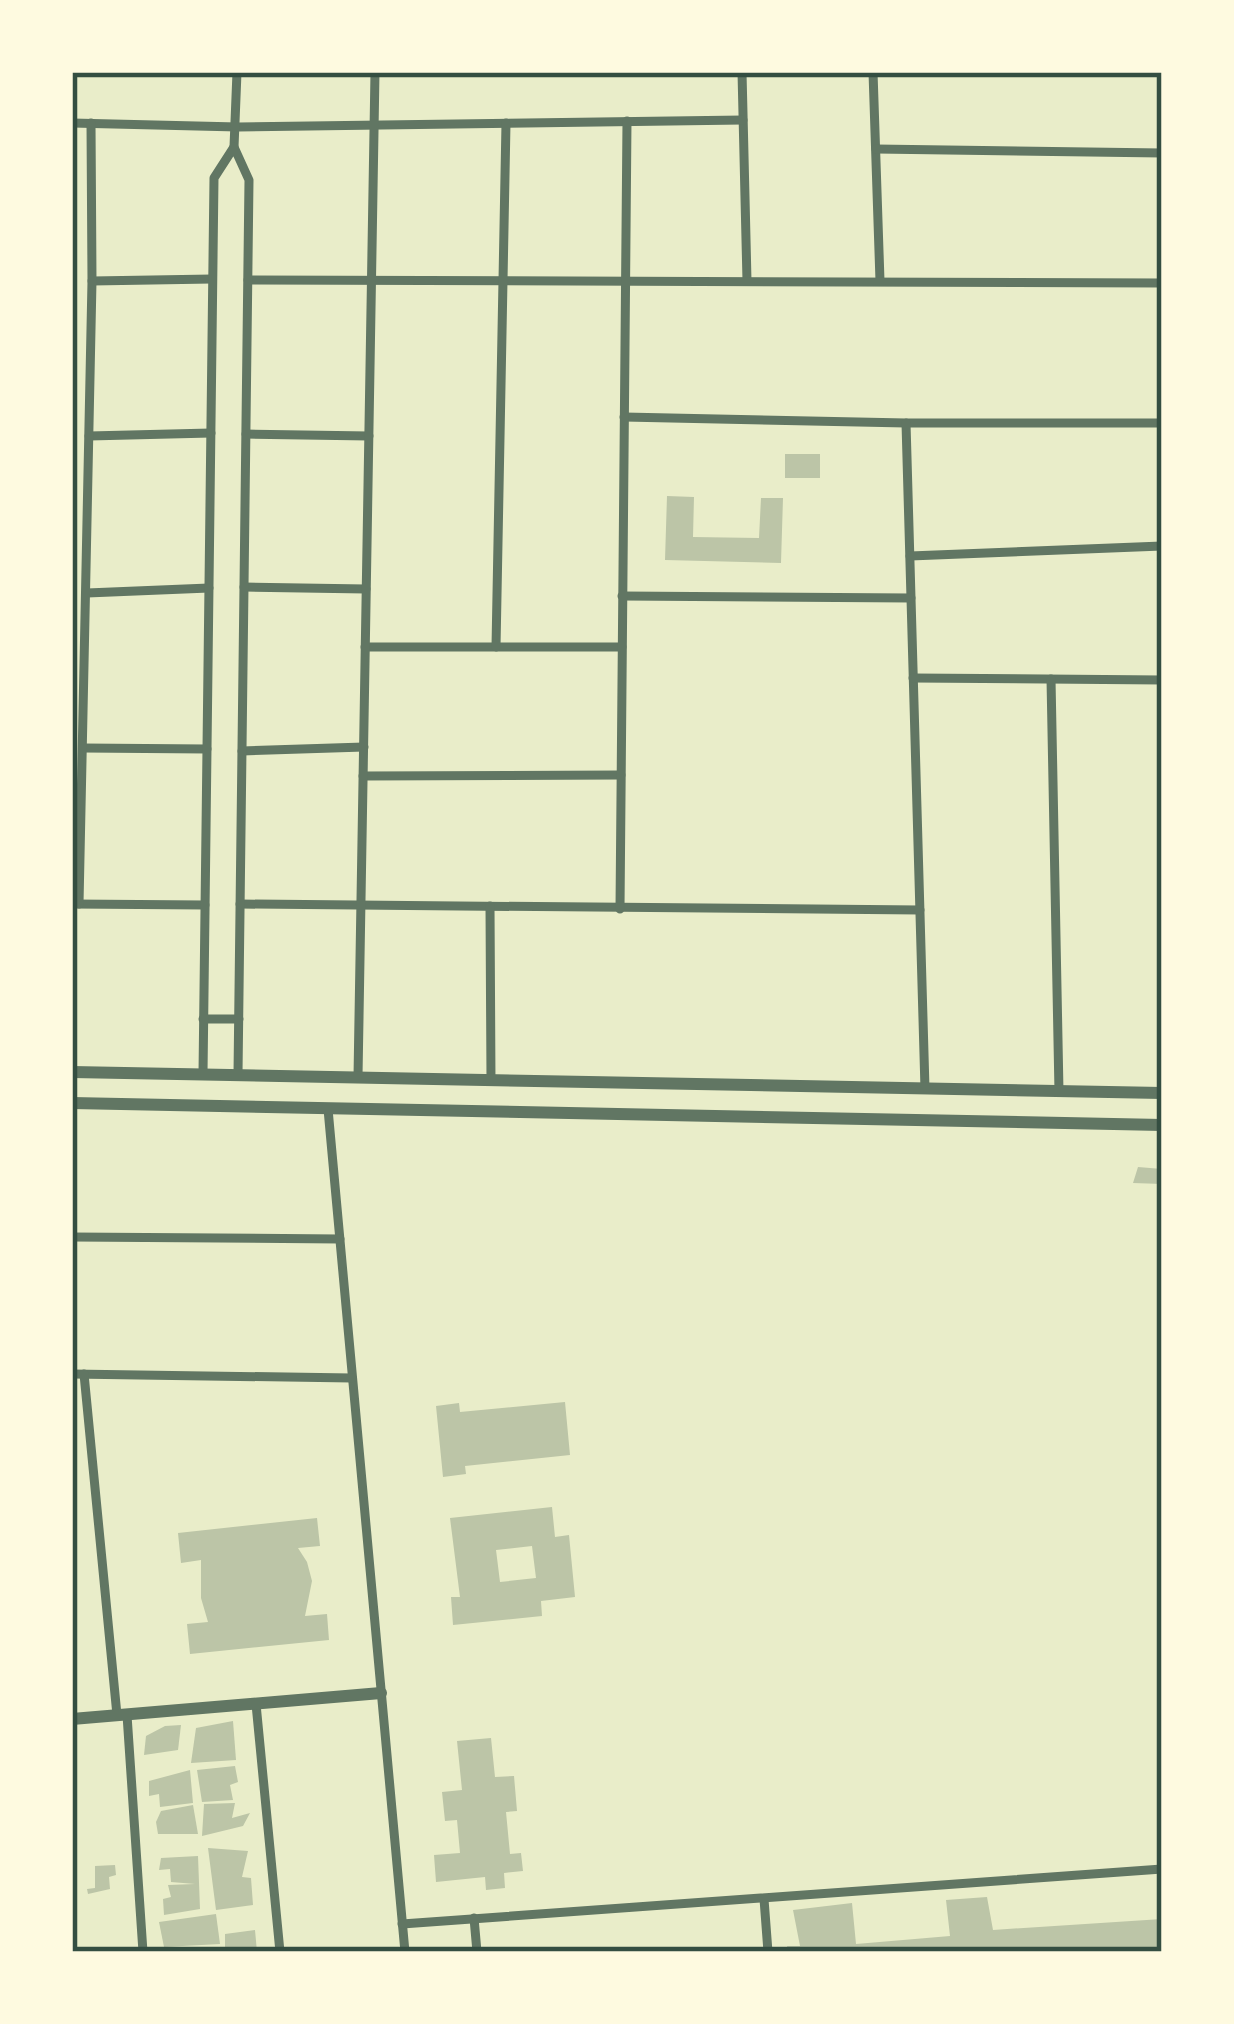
<svg xmlns="http://www.w3.org/2000/svg" width="1234" height="2024" viewBox="0 0 1234 2024" font-family="'Nunito Sans',sans-serif">
	<style>
		.building { fill: #bcc5a7; fill-rule: evenodd }
		.lines { fill: none; stroke-linecap: round; stroke-linejoin: round }
		.minor { stroke: #617663; stroke-width: 9 }
		.tertiary { stroke: #617663; stroke-width: 12 }
		.neatline { fill: none; stroke: #344e41; stroke-width: 4.5 }
	</style>
	<rect width="100%" height="100%" fill="#e9edc9"/>
	<g class="building">
		<rect x="785" y="454" width="35" height="24"/>
		<polygon points="667,496 694,497 693,537 759,538 761,498 783,498 781,563 665,560"/>
		<polygon points="1138,1167 1162,1169 1162,1184 1133,1183"/>
		<polygon points="565,1402 570,1455 465,1466 466,1474 443,1477 436,1406 459,1403 460,1412"/>
		<path d="M552,1507L555,1537L569,1535L575,1597L541,1601L542,1616L453,1625L451,1597H460L450,1518ZM532,1546L536,1578L500,1582L496,1550Z"/>
		<polygon points="317,1518 320,1546 298,1548 307,1562 312,1581 305,1616 327,1614 329,1640 190,1654 187,1624 208,1622 201,1598 201,1560 181,1563 178,1533"/>
		<polygon points="233,1721 236,1760 191,1763 196,1728"/>
		<polygon points="181,1725 178,1750 144,1755 146,1736 165,1726"/>
		<polygon points="491,1738 495,1777 514,1776 517,1811 506,1812 510,1854 521,1853 523,1871 504,1873 505,1888 486,1890 485,1877 436,1882 434,1855 460,1853 457,1820 445,1821 442,1792 462,1790 457,1741"/>
		<polygon points="235,1766 238,1782 230,1785 233,1800 202,1802 197,1770"/>
		<polygon points="190,1770 193,1803 160,1807 159,1794 149,1796 149,1781"/>
		<polygon points="235,1803 232,1818 250,1813 243,1826 202,1836 204,1804"/>
		<polygon points="193,1805 198,1834 158,1834 156,1822 161,1811"/>
		<polygon points="208,1848 248,1851 242,1877 251,1878 253,1905 216,1910"/>
		<polygon points="198,1856 200,1909 164,1915 163,1899 171,1897 168,1885 195,1884 171,1882 170,1869 159,1870 161,1858"/>
		<polygon points="115,1865 116,1875 109,1877 110,1889 88,1894 87,1889 95,1888 95,1866"/>
		<polygon points="987,1897 993,1930 1162,1919 1162,1952 788,1952 787,1946 800,1946 793,1910 852,1903 856,1944 950,1936 946,1900"/>
		<polygon points="216,1914 220,1944 164,1947 159,1922"/>
		<polygon points="255,1930 257,1952 225,1952 225,1934"/>
	</g>
	<g class="lines">
		<g class="minor">
			<polyline points="742,72 747,281"/>
			<polyline points="873,72 880,281"/>
			<polyline points="72,123 238,127 743,120"/>
			<polyline points="234,147 237,72"/>
			<polyline points="876,149 1162,153"/>
			<polyline points="248,280 1162,283"/>
			<polyline points="92,281 212,279"/>
			<polyline points="624,417 906,423 1162,423"/>
			<polyline points="906,423 925,1089"/>
			<polyline points="246,434 369,436"/>
			<polyline points="89,436 211,433"/>
			<polyline points="910,556 1162,546"/>
			<polyline points="244,587 366,589"/>
			<polyline points="87,593 209,588"/>
			<polyline points="622,596 911,598"/>
			<polyline points="365,647 622,647"/>
			<polyline points="496,647 506,123"/>
			<polyline points="913,678 1162,680"/>
			<polyline points="1051,679 1059,1092"/>
			<polyline points="83,748 207,749"/>
			<polyline points="242,751 364,747"/>
			<polyline points="363,776 621,775"/>
			<polyline points="72,904 205,905"/>
			<polyline points="79,904 92,281 91,123"/>
			<polyline points="240,904 920,910"/>
			<polyline points="490,906 491,1081"/>
			<polyline points="620,909 627,121"/>
			<polyline points="203,1019 239,1019"/>
			<polyline points="203,1074 214,178 234,147 249,180 238,1074"/>
			<polyline points="358,1077 375,72"/>
			<polyline points="328,1109 405,1952"/>
			<polyline points="72,1237 340,1239"/>
			<polyline points="72,1374 352,1378"/>
			<polyline points="84,1374 117,1715"/>
			<polyline points="256,1704 280,1952"/>
			<polyline points="127,1715 143,1952"/>
			<polyline points="764,1899 768,1952"/>
			<polyline points="474,1918 477,1952"/>
			<polyline points="402,1924 1162,1869"/>
		</g>
		<g class="tertiary">
			<polyline points="72,1072 1162,1093"/>
			<polyline points="72,1103 1162,1125"/>
			<polyline points="72,1719 381,1693"/>
		</g>
	</g>
	<rect width="1234" height="2024" fill="none" stroke="#fefae0" stroke-width="150"/>
	<rect x="75" y="75" width="1084" height="1874" class="neatline"/>
</svg>
